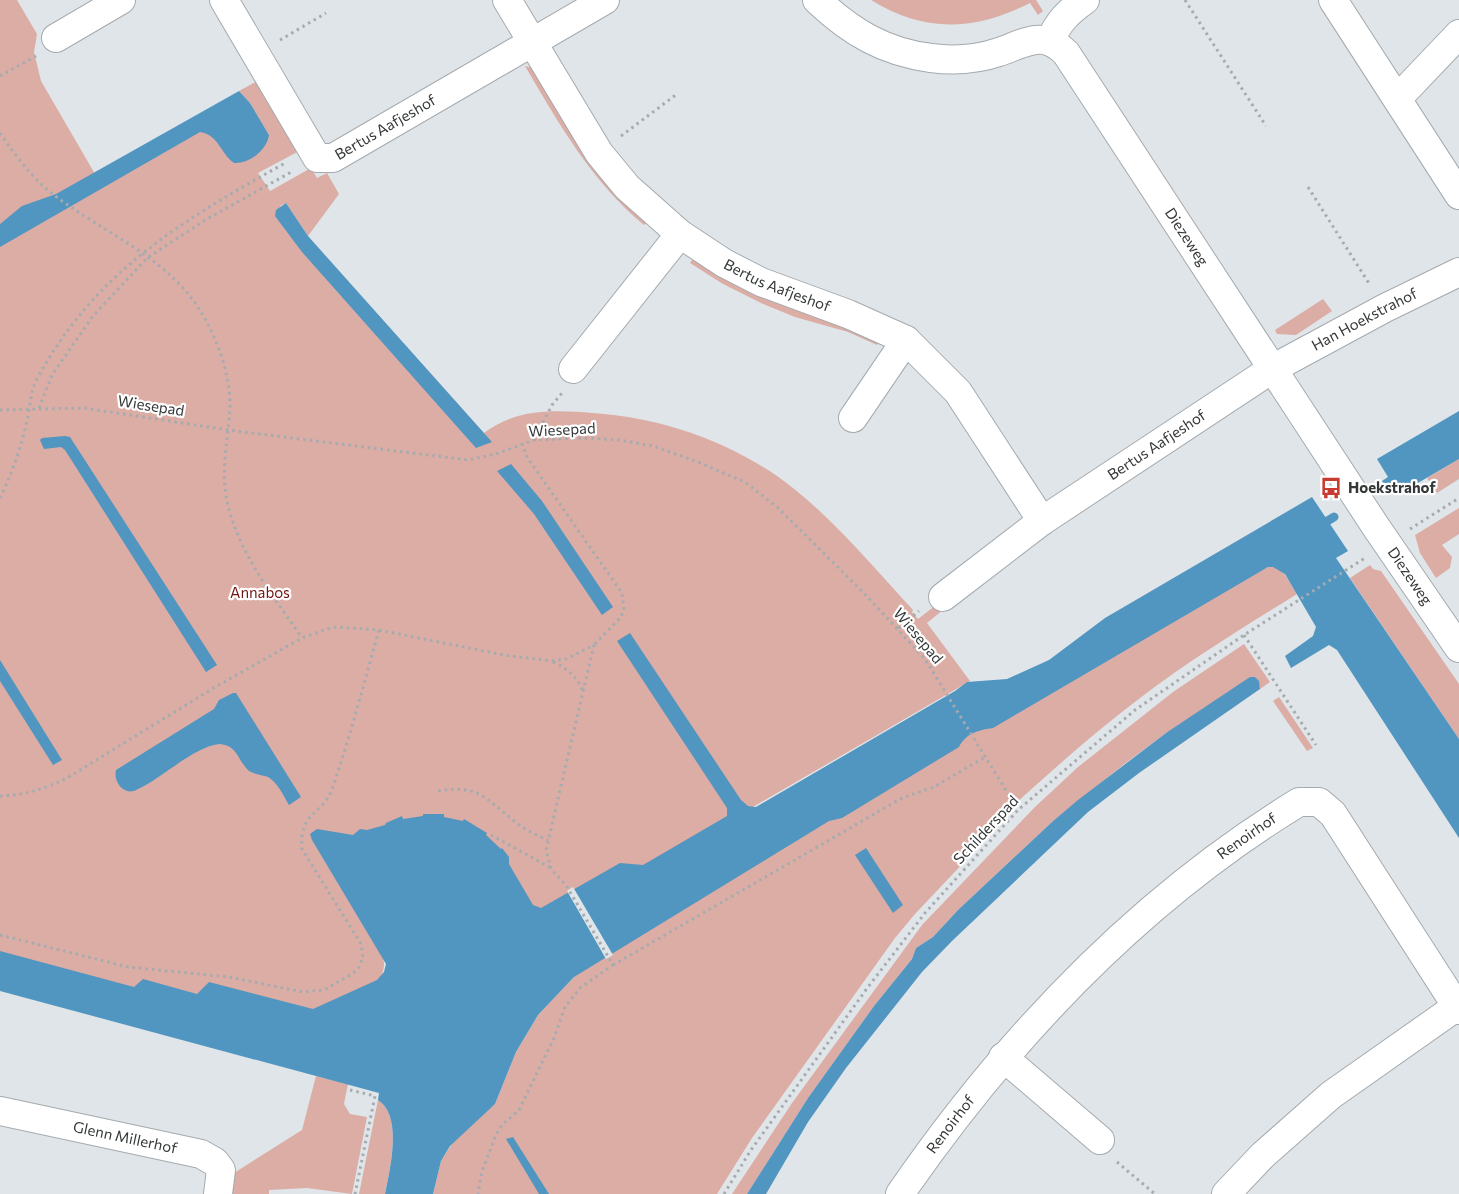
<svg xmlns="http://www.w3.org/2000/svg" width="1459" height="1194" viewBox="0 0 1459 1194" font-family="Commissioner,sans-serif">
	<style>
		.green { fill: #dcada5 }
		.water { fill: #5195c1 }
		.pier { fill: #dfe5e9 }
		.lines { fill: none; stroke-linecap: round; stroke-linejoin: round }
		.stream { stroke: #5195c1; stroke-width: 9 }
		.minor-casing { stroke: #a4aaae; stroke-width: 30 }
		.path { stroke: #a6abae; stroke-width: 3; stroke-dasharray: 2.5 4; stroke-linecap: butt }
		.minor { stroke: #fff; stroke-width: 28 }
		.labels { text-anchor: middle; stroke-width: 4.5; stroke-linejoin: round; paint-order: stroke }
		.street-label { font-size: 15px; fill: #353839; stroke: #fff }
		.poi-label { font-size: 15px; font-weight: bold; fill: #353839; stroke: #fff; text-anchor: start }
		.park-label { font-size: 15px; fill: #701510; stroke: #fff }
	</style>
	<rect width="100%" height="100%" fill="#dfe5e9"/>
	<g class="green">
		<path d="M0,0H17L37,34L34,52L41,81L95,174L218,113L269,135L250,103L239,91L259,80L301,150L258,173L270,191L311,168L317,178L327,173L339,194L308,236L286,203L280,206L491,441L484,433C518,408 553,410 593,413C664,418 736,443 793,488C837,523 875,569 913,610L912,612L918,619L936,605L944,609L927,623L970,681L641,872L541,908L364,926C382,955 392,956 376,989L313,1010L202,990L197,994L156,999L0,959Z"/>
		<path d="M871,0H1036L1043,11L1038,15L1030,3C975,31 924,33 871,0Z"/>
		<path d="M525,66L537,69L649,220L644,225C592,182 559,124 525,66Z"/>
		<polygon points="695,256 880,338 877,345 848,332 795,317 761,303 723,284 690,263"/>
		<polygon points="1323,299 1332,311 1296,335 1277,334 1275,330"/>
		<polygon points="1459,459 1459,479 1437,493 1427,478"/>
		<polygon points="1459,508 1459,534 1442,545 1452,557 1450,568 1436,578 1420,553 1415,535"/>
		<path d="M1277,562L1297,594C1246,626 1193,658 1144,695C1096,731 1050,772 1005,813L1002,822L915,914L895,938L752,1138L717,1194H433L441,1161L455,1139L495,1104L516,1052L538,1015L574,977L640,921L920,759Z"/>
		<polygon points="1370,565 1373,569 1381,571 1459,684 1459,739 1350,578"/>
		<polygon points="1244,644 1270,682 1260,689 1260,685 1166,733 1123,765 1052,822 958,910 933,937 916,948 912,959 874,1006 808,1098 747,1194 732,1194 792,1103 922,925 1035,807 1078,767 1173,692"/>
		<polygon points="1279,697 1313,748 1307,751 1273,701"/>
		<polygon points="316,1076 348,1084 344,1104 350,1114 367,1117 352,1194 307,1188 269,1190 269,1194 229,1194 234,1173 302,1130"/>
		<path d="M378,1100C403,1116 390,1169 385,1194H359Z"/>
	</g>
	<g class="water">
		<path d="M239,91L250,103L269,135C267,150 249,164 234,163C220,153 219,135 200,132L0,247V224L22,206L56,194Z"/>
		<polygon points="286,203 308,236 492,442 476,448 302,252 275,216 276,210"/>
		<polygon points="1459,411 1459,459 1399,494 1393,485 1387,488 1382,481 1388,477 1377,459"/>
		<polygon points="65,436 70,437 217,665 206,672 65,450 61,447 44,449 40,440 42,438"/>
		<polygon points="511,464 542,501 613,607 602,615 534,514 497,471"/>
		<path d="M1312,497L1348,551L1336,558L1459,739V838L1337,650L1329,645L1291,668L1285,656L1313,636L1316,627L1285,574L1273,567H1268L993,728C979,730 966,733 959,747L842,818L829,821L574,977L538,1015L516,1052L495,1104L450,1146L441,1161L433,1194H385C390,1169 403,1116 378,1100L379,1093L0,991V951L134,987L143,979L197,994L209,982L313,1009L377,980L384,972L386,964L312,840L310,834L317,829L353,835L360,829L367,830L385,825L386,823L402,816L403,819L423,816V814H444V817L463,821L464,819L487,833L486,835L501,849L502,848L509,857V864L533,905L541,908L620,863L643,865L727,816V808L617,641L630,633L741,800L748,806L756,807L955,691L967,682L1007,679L1049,660L1105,618Z"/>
		<polygon points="0,660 62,760 53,765 0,681"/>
		<polygon points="1250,677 1255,677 1259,681 1260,689 1139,773 1088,812 952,941 922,972 846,1068 808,1122 766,1194 747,1194 808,1098 874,1006 912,959 916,948 933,937 958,910 1052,822 1078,800 1166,733"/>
		<path d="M233,693H236L301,797L289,805C283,795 278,783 268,777C262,775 254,774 249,771C237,760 238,745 219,744C191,748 162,779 136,790C124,796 113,782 116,770L214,709L219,700Z"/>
		<polygon points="866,848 903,905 893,913 855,855"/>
		<polygon points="513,1137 549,1194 539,1194 506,1139"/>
	</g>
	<polygon class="pier" points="573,887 613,955 606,959 567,891"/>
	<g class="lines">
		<polyline class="stream" points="1319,526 1334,517"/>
		<g class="minor-casing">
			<g id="minor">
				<path id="s1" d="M224,0L317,158H333L605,0"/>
				<path id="s2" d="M507,0L599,153L627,187L680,234L724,263L761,282L848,314L906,340L958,392L1042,521L1272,369L1385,308L1459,272"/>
				<path id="s3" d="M817,0C851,32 884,52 931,58C953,61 978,59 999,52C1012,48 1029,38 1043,40C1053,41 1060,47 1066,53L1376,527L1459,648"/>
				<polyline points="1333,0 1459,195"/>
				<polyline points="56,38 121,0"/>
				<path d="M1050,41C1058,22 1068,12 1085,0"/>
				<polyline points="1398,98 1459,34"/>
				<polyline points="573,369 680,234"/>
				<polyline points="853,418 906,340"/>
				<polyline points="943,597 1042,521"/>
				<polyline points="1003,1057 1100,1140"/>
				<path id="s4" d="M0,1111L201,1154L215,1162L221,1170L218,1194"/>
				<path id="s5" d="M900,1194C1007,1039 1137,901 1299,802H1319L1333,814L1459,1010"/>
				<polyline points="1226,1194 1263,1155 1331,1095 1459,1005"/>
			</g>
		</g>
		<g class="path">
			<polyline points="1185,0 1266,126"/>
			<polyline points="280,40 326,13"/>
			<polyline points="0,76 36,56"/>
			<path d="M0,133C14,153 29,175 49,191C101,233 172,257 205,319C219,344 230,376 230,405C229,435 221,466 226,496C236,550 272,594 302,638"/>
			<polyline points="621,136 677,94"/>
			<polyline points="1308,187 1370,285"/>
			<polyline points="39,408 52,375 93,316 147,258 207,219 293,171"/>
			<polyline points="0,410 84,408 228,430 468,460 496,454 534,440 582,438 620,440 653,446 698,462 745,482 777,507 863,592 925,659 1018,810"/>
			<polyline points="534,440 552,405 562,393"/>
			<polyline points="522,443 527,457 622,593 624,610 620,618 594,645"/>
			<path d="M0,498C13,472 22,444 28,416C31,403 30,392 37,379C95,271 183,220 287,162"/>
			<polyline points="1410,529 1459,498"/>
			<polyline points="898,628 919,611"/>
			<polyline points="1244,635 1316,745"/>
			<path d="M553,662C567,668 577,677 583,691"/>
			<path d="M438,791C478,784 485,798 514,821C524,829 536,835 548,840"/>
			<path d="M0,796C25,795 45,789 67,778L217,686L302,638L327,629L337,627L379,630L504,655L551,661L566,659L594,645L546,850L551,869L566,885L613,965L580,988L565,1007L554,1038L519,1110L502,1125L496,1135L482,1171L478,1194"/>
			<polyline points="491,835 551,868"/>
			<path d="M0,935L128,967L229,977L303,992L324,990L352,974L358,969L363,958L361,944L302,849C299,811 322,816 332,789C350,738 364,683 379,630"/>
			<polyline points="613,965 902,798 934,787 985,757"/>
			<polyline points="350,1090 375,1096 355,1194"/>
			<polyline points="1117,1162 1155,1194"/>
			<polyline points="724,1194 751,1150 868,987 925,913 1018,810 1135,710 1244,635 1365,558"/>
		</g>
		<use href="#minor" class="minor"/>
	</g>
	<defs>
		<g id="bus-bare" transform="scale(1.725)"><path d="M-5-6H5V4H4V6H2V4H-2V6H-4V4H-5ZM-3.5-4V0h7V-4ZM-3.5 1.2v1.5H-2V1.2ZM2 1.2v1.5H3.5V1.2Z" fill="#c83b31" stroke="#fff" stroke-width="2.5" paint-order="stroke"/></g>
	</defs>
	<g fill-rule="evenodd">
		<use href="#bus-bare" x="1331" y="488"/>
	</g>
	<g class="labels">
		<g class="street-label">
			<text dy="5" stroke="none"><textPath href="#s1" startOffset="260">Bertus Aafjeshof</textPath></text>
			<text dy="5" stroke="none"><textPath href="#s3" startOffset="492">Diezeweg</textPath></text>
			<text dy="5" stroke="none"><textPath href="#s2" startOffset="404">Bertus Aafjeshof</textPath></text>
			<text dy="5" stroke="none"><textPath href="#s2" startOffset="1152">Han Hoekstrahof</textPath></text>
			<text transform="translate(151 406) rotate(9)" y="5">Wiesepad</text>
			<text transform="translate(562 430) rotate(-3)" y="5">Wiesepad</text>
			<text dy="5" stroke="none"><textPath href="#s2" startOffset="909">Bertus Aafjeshof</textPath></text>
			<text dy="5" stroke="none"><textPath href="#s3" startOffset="898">Diezeweg</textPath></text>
			<text transform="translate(918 636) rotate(50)" y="5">Wiesepad</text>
			<text transform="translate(986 830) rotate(-47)" y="5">Schilderspad</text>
			<text dy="5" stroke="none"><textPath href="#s5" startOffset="501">Renoirhof</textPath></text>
			<text dy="5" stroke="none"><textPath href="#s5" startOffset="86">Renoirhof</textPath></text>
			<text dy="5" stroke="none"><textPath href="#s4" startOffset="128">Glenn Millerhof</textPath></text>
		</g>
		<g class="poi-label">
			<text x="1348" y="493">Hoekstrahof</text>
		</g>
		<g class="park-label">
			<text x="260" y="598">Annabos</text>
		</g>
	</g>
</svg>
